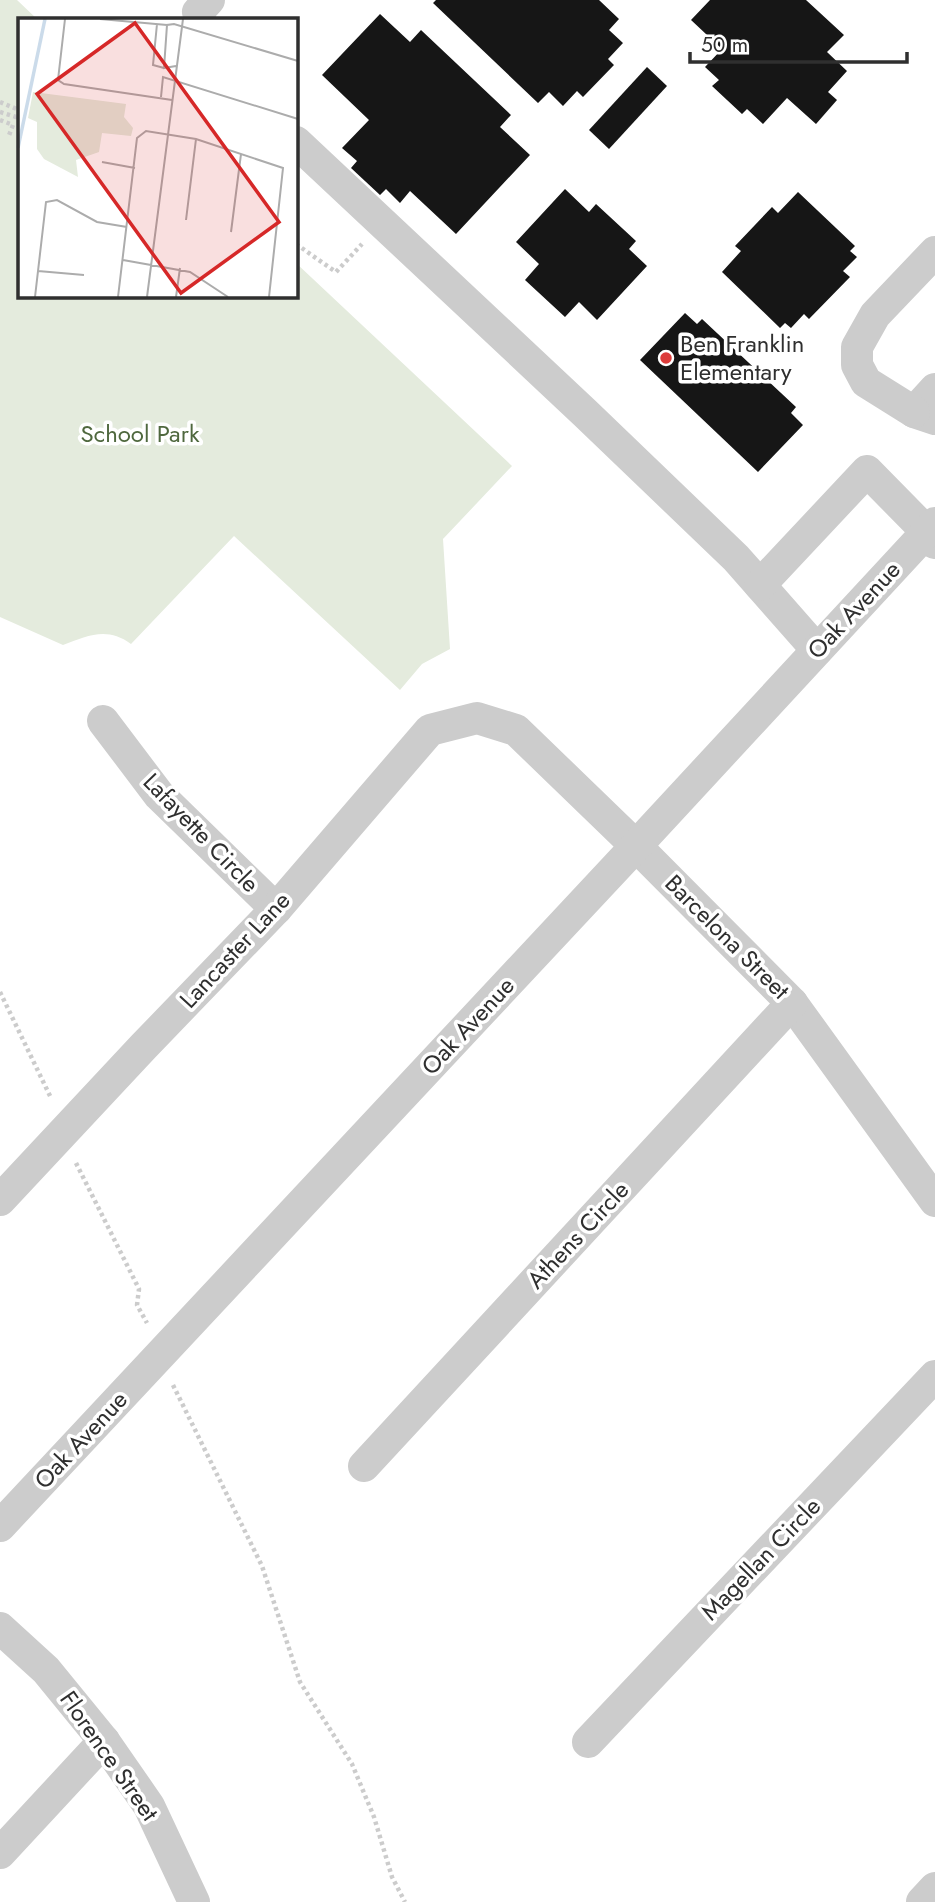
<svg xmlns="http://www.w3.org/2000/svg" width="935" height="1902" viewBox="0 0 935 1902" font-family="Jost,sans-serif">
	<style>
		.green { fill: #e4ebdd }
		.building { fill: #161616 }
		.lines { fill: none; stroke-linecap: round; stroke-linejoin: round }
		.path { stroke: #ccc; stroke-width: 4.5; stroke-dasharray: 3.5 3.5; stroke-linecap: butt }
		.minor { stroke: #ccc; stroke-width: 32 }
		.poi-dot { fill: #dc3c3b; stroke: #fff; stroke-width: 2.5 }
		.labels { text-anchor: middle; stroke-width: 7; stroke-linejoin: round; paint-order: stroke }
		.poi-label { font-size: 24px; fill: #2f2f2f; stroke: #fff; text-anchor: start }
		.park-label { font-size: 24px; fill: #4f683e; stroke: #fff }
		.street-label { font-size: 24px; fill: #2f2f2f; stroke: #fff }
		.inset-river { fill: none; stroke: #cbdbea; stroke-width: 3.5 }
		.inset-road { fill: none; stroke: #acacac; stroke-width: 2 }
		.view { fill: #d62828; fill-opacity: 0.15; stroke: #d62828; stroke-width: 3.5 }
		.inset-edge { fill: none; stroke: #2f2f2f; stroke-width: 3.5 }
	</style>
	<rect width="100%" height="100%" fill="#fff"/>
	<path class="green" d="M0,0H17L37,19H19V296H296V263L512,466L443,539L450,649L422,664L400,690L234,536L131,644C107,626 87,636 63,645L0,617Z"/>
	<g class="building">
		<polygon points="436,0 599,0 619,19 609,30 623,43 608,59 614,65 583,97 577,91 563,106 549,92 538,103 433,3"/>
		<polygon points="710,0 806,0 844,35 827,52 847,71 828,92 837,100 816,124 787,98 763,124 747,109 742,114 712,86 719,80 705,67 722,49 691,20"/>
		<polygon points="380,14 410,42 421,30 511,115 500,127 530,155 456,234 410,191 400,203 386,189 380,195 351,168 357,161 342,148 369,120 322,75"/>
		<polygon points="647,67 667,86 609,149 589,130"/>
		<polygon points="565,189 589,212 596,204 636,241 629,249 647,266 597,320 579,302 565,317 525,280 539,264 516,242"/>
		<polygon points="798,192 855,246 850,251 857,257 843,271 850,277 809,319 804,314 791,328 785,323 780,328 722,272 741,251 735,246 772,207 778,213"/>
		<polygon points="685,313 697,324 702,319 796,407 791,413 803,425 758,472 640,360"/>
	</g>
	<g class="lines">
		<g class="path">
			<polyline points="0,102 19,110"/>
			<polyline points="0,112 16,117 19,113"/>
			<polyline points="0,120 13,125 8,138"/>
			<polyline points="296,244 336,272 362,244"/>
			<polyline points="0,992 51,1098"/>
			<polyline points="76,1163 139,1289 137,1305 147,1323"/>
			<polyline points="173,1385 262,1566 300,1682 352,1764 374,1817 392,1877 405,1902"/>
		</g>
		<g class="minor">
			<polyline points="200,19 198,12 209,0"/>
			<polyline points="296,142 585,413 736,558 817,650"/>
			<polyline points="935,389 914,412 935,419"/>
			<polyline points="914,412 866,382 857,365 857,347 875,315 935,252"/>
			<polyline points="760,585 867,471 927,532 935,543"/>
			<polyline points="103,721 159,795 276,909"/>
			<polyline points="0,1200 143,1047 276,909 430,730 477,718 516,730 636,846 792,1003 935,1201"/>
			<polyline points="364,1466 792,1003"/>
			<polyline points="0,1526 636,846 935,523"/>
			<polyline points="0,1628 46,1670 104,1741 149,1806 194,1902"/>
			<polyline points="588,1742 935,1376"/>
			<polyline points="0,1853 104,1741"/>
			<polyline points="922,1902 935,1888"/>
		</g>
	</g>
	<circle class="poi-dot" cx="666" cy="358" r="7"/>
	<g class="labels">
		<g class="poi-label">
			<text x="680" y="352">Ben Franklin<tspan x="680" dy="28">Elementary</tspan></text>
		</g>
		<g class="park-label">
			<text x="140" y="442">School Park</text>
		</g>
		<g class="street-label">
			<text transform="translate(854 610) rotate(-47)" y="8">Oak Avenue</text>
			<text transform="translate(201 833) rotate(46)" y="8">Lafayette Circle</text>
			<text transform="translate(727 937) rotate(45)" y="8">Barcelona Street</text>
			<text transform="translate(235 950) rotate(-47)" y="8">Lancaster Lane</text>
			<text transform="translate(468 1026) rotate(-47)" y="8">Oak Avenue</text>
			<text transform="translate(578 1235) rotate(-47)" y="8">Athens Circle</text>
			<text transform="translate(81 1440) rotate(-47)" y="8">Oak Avenue</text>
			<text transform="translate(761 1559) rotate(-46)" y="8">Magellan Circle</text>
			<text transform="translate(109 1756) rotate(55)" y="8">Florence Street</text>
		</g>
	</g>
	<g transform="translate(18 18)">
		<rect width="280" height="280" fill="#fff"/>
		<path d="M15,74L108,86L106,99L115,110L113,118L84,115L81,134L58,142L60,159L26,141L19,131V104L10,100Z" fill="#e4ebdd"/>
		<path class="inset-river" d="M0,130L27,1"/>
		<path class="inset-road" d="M47,1L40,62L46,66L154,82M82,1L149,7M139,6L135,47L146,50M158,48L146,50L149,7L156,6L280,43M143,79L145,59L280,101M84,144L117,150M168,202L178,121M213,214L223,136M105,242L172,254L210,279M20,253L66,257M17,279L28,184L39,182L79,204L109,209M100,279L119,120L128,113L178,121L265,150L251,279M129,279L165,1M158,279L162,250"/>
		<path class="view" d="M117,5L261,204L163,275L19,76Z"/>
		<rect width="280" height="280" class="inset-edge"/>
	</g>
	<path d="M690 52v10h217v-10" fill="none" stroke="#2f2f2f" stroke-width="3.5"/>
	<text x="701" y="52" font-size="21" fill="#2f2f2f" stroke="#ffffff" stroke-width="5" paint-order="stroke">50 m</text>
</svg>
